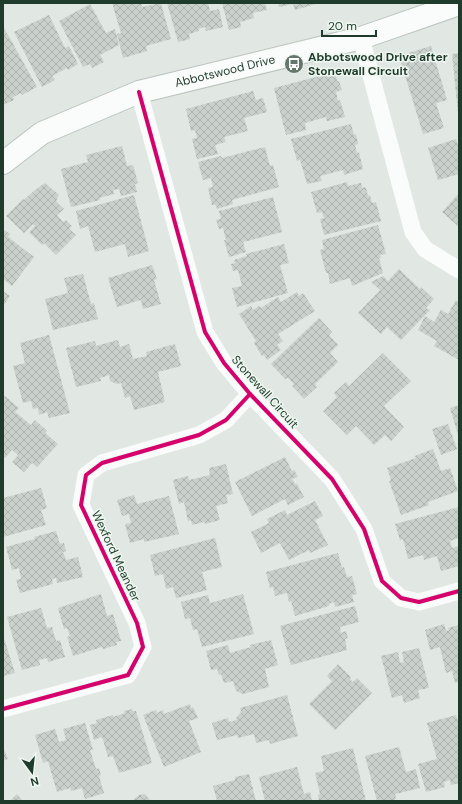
<svg xmlns="http://www.w3.org/2000/svg" width="462" height="804" viewBox="0 0 462 804" font-family="'DM Sans',sans-serif">
	<style>
		.building { fill: url(#building-cross-hatch) }
		.lines { fill: none; stroke-linecap: round; stroke-linejoin: round }
		.secondary-casing { stroke: #bac4be; stroke-width: 24 }
		.street { stroke: #fafbfb; stroke-width: 17 }
		.secondary { stroke: #fafbfb; stroke-width: 22 }
		.cycleway-casing { stroke: #eef7f0; stroke-width: 6 }
		.cycleway { stroke: #d6006c; stroke-width: 4 }
		.labels { text-anchor: middle; stroke-width: 3; stroke-linejoin: round; paint-order: stroke }
		.poi-label { font-size: 12px; font-weight: bold; fill: #1f3b2b; stroke: #eef7f0; text-anchor: start }
		.street-label { font-size: 12px; fill: #1f3b2b; stroke: #eef7f0 }
	</style>
	<defs>
		<pattern id="building-cross-hatch" width="8" height="8" patternUnits="userSpaceOnUse"><rect width="8" height="8" fill="#cad0cb"/><path d="M0 0l8 8M0 8l8-8" fill="none" stroke="#adb4ae"/></pattern>
	</defs>
	<rect width="100%" height="100%" fill="#e1e7e2"/>
	<g class="building">
		<polygon points="112,3 141,3 142,7 161,3 171,39 146,46 147,51 123,58 117,34 121,33"/>
		<polygon points="167,3 208,3 210,11 219,9 223,27 206,31 205,27 198,29 199,31 189,34 190,39 178,42"/>
		<polygon points="222,3 265,3 267,10 253,13 254,18 240,22 241,27 229,30"/>
		<polygon points="278,3 319,3 295,10 293,4 279,7"/>
		<polygon points="90,4 106,33 115,29 119,45 100,55 104,62 92,68 90,64 83,67 59,21"/>
		<polygon points="49,15 65,48 69,46 78,64 68,70 67,68 52,76 55,80 42,87 14,32"/>
		<polygon points="3,26 37,87 22,95 21,93 13,97 14,100 3,105"/>
		<polygon points="431,46 447,100 436,103 444,128 423,134 399,56"/>
		<polygon points="459,53 459,113 458,113 452,54"/>
		<polygon points="335,72 337,81 339,81 342,90 336,92 338,101 340,100 345,117 327,121 326,117 305,123 306,130 286,135 274,88"/>
		<polygon points="253,91 256,100 263,98 267,112 244,118 248,131 224,137 226,142 215,145 218,154 197,159 192,139 197,138 195,130 191,131 186,109"/>
		<polygon points="351,124 354,135 356,134 358,144 355,145 357,153 359,152 363,169 344,175 343,170 320,176 322,181 307,184 300,160 297,161 291,139"/>
		<polygon points="456,139 459,148 459,174 438,180 428,148"/>
		<polygon points="122,146 127,166 133,165 138,183 135,184 137,192 121,196 119,189 113,190 114,194 99,198 100,200 71,207 61,169 88,162 86,155"/>
		<polygon points="265,147 270,166 273,165 279,187 232,200 233,204 217,209 216,205 212,205 208,188 213,187 211,178 203,180 198,162 221,156 222,158"/>
		<polygon points="347,182 348,186 361,183 362,188 366,187 368,196 370,195 372,203 376,202 381,221 324,235 320,219 324,218 322,212 317,213 311,192"/>
		<polygon points="45,183 59,195 56,201 64,209 57,215 63,222 66,220 72,226 69,229 76,235 56,255 44,243 42,245 29,232 35,226 33,224 24,233 6,216 23,199 24,200 35,190"/>
		<polygon points="459,193 459,227 442,212"/>
		<polygon points="134,195 149,251 128,257 125,244 95,252 88,226 80,229 76,211"/>
		<polygon points="273,197 282,232 243,242 246,252 229,257 224,240 226,240 223,228 219,229 216,220 221,219 219,211"/>
		<polygon points="378,225 386,254 380,255 381,258 379,258 383,273 352,286 350,278 330,284 328,273 326,273 320,250 324,249 322,240"/>
		<polygon points="3,229 10,234 8,237 34,257 12,286 3,279"/>
		<polygon points="284,244 289,263 280,265 288,293 237,307 232,288 242,286 238,270 233,271 231,264 235,263 234,260 247,256 246,254"/>
		<polygon points="152,265 157,279 154,280 161,304 143,309 141,300 117,307 108,278"/>
		<polygon points="399,269 420,289 421,287 434,299 426,308 430,310 401,340 387,327 381,334 358,313 380,290 371,282 383,276 388,281"/>
		<polygon points="83,274 91,304 94,303 98,319 53,330 45,299 68,293 64,278"/>
		<polygon points="3,291 10,296 3,306"/>
		<polygon points="297,292 299,296 303,293 315,311 278,334 283,341 277,345 281,350 267,360 264,355 262,356 254,343 256,341 239,314 251,306 253,310 259,306 261,308 278,297 281,302"/>
		<polygon points="456,300 459,302 459,360 434,346 437,341 418,330 425,316 434,322 441,310 448,314"/>
		<polygon points="319,318 332,332 329,335 338,345 330,353 338,362 315,384 317,387 304,399 292,386 294,384 288,378 285,379 271,364"/>
		<polygon points="49,335 70,413 49,418 47,412 39,415 38,408 33,409 31,401 23,403 13,366 25,363 20,343"/>
		<polygon points="118,340 120,347 129,344 133,359 147,356 146,352 175,344 181,366 158,372 165,402 134,410 130,396 125,398 121,383 117,384 110,381 109,375 100,378 101,381 76,387 66,348 95,341 96,346"/>
		<polygon points="383,353 411,381 384,406 404,427 391,441 385,435 374,445 356,426 347,435 323,411 337,397 334,393 346,382 349,386"/>
		<polygon points="5,396 19,408 15,412 31,425 35,420 47,431 45,433 58,444 37,467 32,463 24,472 12,462 18,455 12,450 5,458 3,456 3,398"/>
		<polygon points="459,405 459,438 450,408"/>
		<polygon points="448,424 457,449 441,455 432,429"/>
		<polygon points="433,449 441,471 450,468 458,491 428,502 429,505 401,515 389,481 391,480 387,468 416,458 415,456"/>
		<polygon points="285,457 292,471 294,470 298,477 292,479 295,484 297,484 304,497 288,505 285,499 252,516 235,482"/>
		<polygon points="226,464 233,494 226,495 228,503 216,506 220,520 205,524 204,522 192,525 191,520 188,521 184,502 179,504 173,480 188,476 189,480 210,475 209,468"/>
		<polygon points="41,488 47,508 41,510 46,525 3,537 3,498"/>
		<polygon points="134,495 137,504 169,496 179,534 144,542 144,539 130,543 125,524 131,523 129,514 122,516 117,500"/>
		<polygon points="315,501 323,516 315,520 328,545 310,553 309,550 289,560 280,543 261,553 251,532 269,523 267,519 285,510 287,515"/>
		<polygon points="459,507 459,538 450,541 452,548 459,546 459,566 441,571 437,556 424,560 423,555 408,559 403,539 400,540 395,524"/>
		<polygon points="56,531 60,544 64,543 66,551 63,552 66,560 78,557 83,577 57,583 56,578 52,579 53,584 20,593 16,580 21,579 19,568 12,570 6,547 35,539 34,537"/>
		<polygon points="215,538 222,567 202,572 207,590 176,598 173,587 166,589 163,574 155,576 150,555"/>
		<polygon points="338,553 342,568 344,567 347,577 352,576 357,594 352,595 354,602 335,607 334,602 329,604 329,606 295,616 291,601 289,602 287,593 275,596 273,587 270,588 266,572"/>
		<polygon points="101,594 107,616 113,614 121,641 116,642 117,645 103,649 102,647 73,656 67,637 70,636 67,628 64,629 58,608"/>
		<polygon points="243,594 254,634 202,647 197,629 193,630 190,618 185,619 181,602 208,595 210,603"/>
		<polygon points="355,606 359,622 340,627 341,633 346,631 348,638 345,639 347,650 291,665 280,626"/>
		<polygon points="41,608 47,628 52,627 56,641 60,640 65,657 48,662 47,658 39,660 40,665 22,670 7,617"/>
		<polygon points="444,624 446,631 449,630 448,628 459,625 459,681 455,683 452,671 446,673 440,647 430,650 425,630"/>
		<polygon points="3,635 15,673 3,676"/>
		<polygon points="271,640 278,665 265,669 269,687 243,694 236,691 233,681 224,683 221,674 219,675 217,669 211,670 206,651 228,645 230,653 251,647 250,645"/>
		<polygon points="419,648 429,688 418,690 420,698 404,703 402,695 392,698 381,656 398,652 400,663 404,662 402,652"/>
		<polygon points="338,664 351,677 350,679 353,682 357,678 372,693 335,730 309,704 332,681 327,676"/>
		<polygon points="287,695 298,736 270,744 269,740 256,743 254,734 238,738 237,735 217,740 212,723 228,718 229,722 237,720 236,718 241,712 240,708"/>
		<polygon points="190,704 191,708 193,707 198,718 189,721 201,752 164,767 143,715 156,710 157,713 163,710 164,714"/>
		<polygon points="132,709 133,711 136,711 152,763 119,773 113,756 108,757 102,737 94,740 90,725 97,723 96,720 113,715 113,717 125,713 124,711"/>
		<polygon points="456,715 459,724 459,783 451,785 450,780 444,782 445,787 426,792 418,764 437,759 427,723"/>
		<polygon points="85,723 93,750 90,750 96,769 99,768 101,775 99,776 104,793 85,799 82,788 71,791 70,788 57,792 48,761 43,763 35,735 55,729 59,742 66,740 63,729"/>
		<polygon points="3,747 8,759 3,761"/>
		<polygon points="399,747 406,772 416,769 420,788 395,794 396,798 394,801 377,801 365,756"/>
		<polygon points="353,748 366,801 319,801 318,795 320,794 315,773 324,771 321,756"/>
		<polygon points="297,767 304,794 310,792 312,801 265,801 259,777"/>
		<polygon points="249,774 256,801 217,801 213,786 235,780 235,777"/>
		<polygon points="17,794 23,801 10,801"/>
		<polygon points="145,794 151,801 132,801 139,795"/>
	</g>
	<g class="lines">
		<g class="secondary-casing">
			<g id="secondary">
				<path id="s1" d="M3,163L42,133L139,92L361,38L459,4"/>
			</g>
		</g>
		<g class="street">
			<polyline points="361,38 413,232 425,249 459,270"/>
			<polyline points="139,92 205,332 224,363 250,394 332,479 364,529 382,581 401,598 419,602 459,591"/>
			<polyline points="3,709 128,675 143,647 137,623 81,505 86,475 102,463 199,435 226,420 250,394"/>
		</g>
		<use href="#secondary" class="secondary"/>
		<g class="cycleway-casing">
			<g id="cycleway">
				<polyline points="139,92 205,332 224,363 250,394 332,479 364,529 382,581 401,598 419,602 459,591"/>
				<polyline points="3,709 128,675 143,647 137,623 81,505 86,475 102,463 199,435 226,420 250,394"/>
			</g>
		</g>
		<use href="#cycleway" class="cycleway"/>
	</g>
	<defs>
		<g id="bus-disc" transform="scale(1)"><circle r="9.5" fill="#63776b" stroke="#eef7f0"/><path d="M-5-6H5V4H4V6H2V4H-2V6H-4V4H-5ZM-3.5-4V0h7V-4ZM-3.5 1.2v1.5H-2V1.2ZM2 1.2v1.5H3.5V1.2Z" fill="#fff"/></g>
	</defs>
	<g fill-rule="evenodd">
		<use href="#bus-disc" x="294" y="64"/>
	</g>
	<g class="labels">
		<g class="poi-label">
			<text x="308" y="61">Abbotswood Drive after<tspan x="308" dy="14">Stonewall Circuit</tspan></text>
		</g>
		<g class="street-label">
			<text dy="4" stroke="none"><textPath href="#s1" startOffset="243">Abbotswood Drive</textPath></text>
			<text transform="translate(265 392) rotate(48)" y="4">Stonewall Circuit</text>
			<text transform="translate(116 556) rotate(65)" y="4">Wexford Meander</text>
		</g>
	</g>
	<rect width="462" height="804" fill="none" stroke="#1f3b2b" stroke-width="8"/>
	<g transform="translate(32 772) rotate(165)" stroke="#eef7f0" stroke-width="3" paint-order="stroke">
	<path d="M0-3L7 15L0 10L-7 15Z" fill="#1f3b2b"/>
	<text y="-6" font-size="11" font-weight="bold" text-anchor="middle" fill="#1f3b2b">N</text>
	</g>
	<path d="M322 30v6h54v-6" fill="none" stroke="#1f3b2b" stroke-width="2"/>
	<text x="328" y="30" font-size="12" fill="#1f3b2b" stroke="#eef7f0" stroke-width="3" paint-order="stroke">20 m</text>
</svg>
